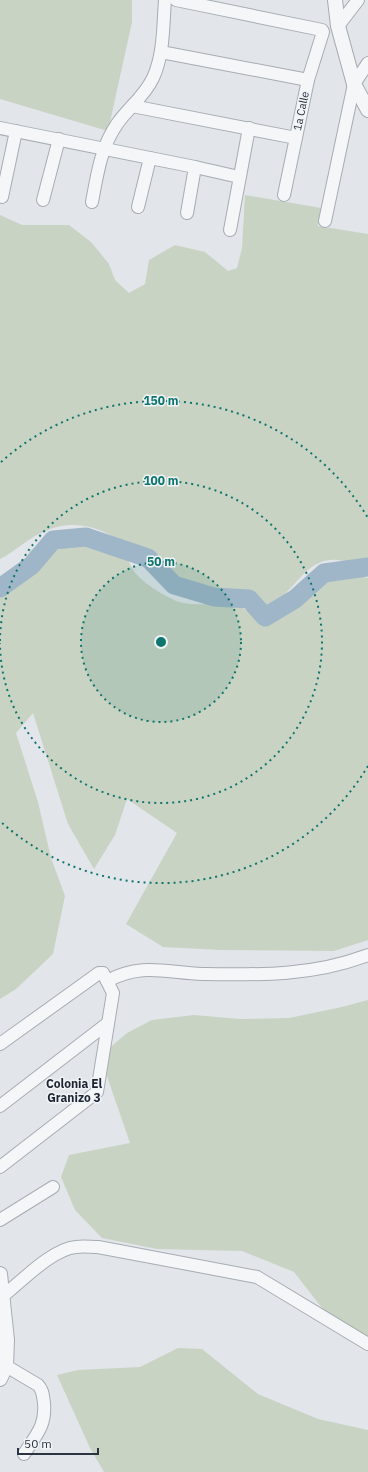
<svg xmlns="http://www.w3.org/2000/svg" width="368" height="1472" viewBox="0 0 368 1472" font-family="'IBM Plex Sans',sans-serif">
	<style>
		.green { fill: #c9d3c3 }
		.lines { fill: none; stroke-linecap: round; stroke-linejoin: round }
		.river { stroke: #9fb6c8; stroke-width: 19 }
		.minor-casing { stroke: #a7acb4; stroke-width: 14 }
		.tertiary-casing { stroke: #a7acb4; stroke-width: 16 }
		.minor { stroke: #f4f6f8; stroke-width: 12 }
		.tertiary { stroke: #f4f6f8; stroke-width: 14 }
		.ring { fill: none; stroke: #0f766e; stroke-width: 2; stroke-dasharray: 2 4 }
		.labels { text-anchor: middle; stroke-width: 3; stroke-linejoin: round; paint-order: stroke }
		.street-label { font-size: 11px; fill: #2b3441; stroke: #f1f4f7 }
		.neighbourhood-label { font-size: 12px; font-weight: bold; fill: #1d2532; stroke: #f1f4f7 }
		.centre { fill: #0f766e; stroke: #f1f4f7; stroke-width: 2 }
		.ring-label { font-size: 12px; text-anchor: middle; font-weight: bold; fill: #0f766e; stroke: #f1f4f7; stroke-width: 3; stroke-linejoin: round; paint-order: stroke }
	</style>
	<rect width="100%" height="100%" fill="#e2e5ea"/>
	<g class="green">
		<polygon points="0,0 132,0 132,22 108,131 0,99"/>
		<path d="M245,195L321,208L318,226L368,234V566C358,564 347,561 337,560C304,557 294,596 267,606C256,600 246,592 234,590C215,586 193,595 174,589C160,584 151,568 141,558C113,531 78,514 41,533C26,540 14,552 0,559V215L22,225H69L91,242L109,264L115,280L129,293L145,284L149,260L175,245L205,252L228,271L237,268L242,248Z"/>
		<path d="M63,534C83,535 108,538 123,553C129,559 131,569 137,575C147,585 160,593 172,599C191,609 215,601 235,605C244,607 258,619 265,618C271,618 278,611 282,607C314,580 325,567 368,578V940L334,951L220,950L163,947L126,924L177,833L127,799L115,835L94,869L68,824L33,713L16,733L38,802L51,858L65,896L53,954L16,989L0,999V586L21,565L31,550L40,544Z"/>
		<polygon points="368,1000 368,1336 329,1317 294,1272 242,1251 157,1249 102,1238 75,1210 61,1177 69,1155 130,1143 100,1056 127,1033 152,1020 194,1015 240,1019 289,1018 342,1007"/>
		<polygon points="178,1348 202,1349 258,1394 318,1419 368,1430 368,1472 104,1472 90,1448 57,1375 78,1370 140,1367"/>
	</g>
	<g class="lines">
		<polyline class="river" points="0,588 32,565 53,540 86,537 148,558 174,585 214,597 249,599 265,617 295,599 324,573 368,567"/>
		<g class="minor-casing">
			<g id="minor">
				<polyline points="176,0 322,30 323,32 308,80 284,195"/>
				<polyline points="338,26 358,0"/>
				<polyline points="161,52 308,80"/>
				<polyline points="132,106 296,138"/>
				<polyline points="0,128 195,167 239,177"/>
				<polyline points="2,197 16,131"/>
				<polyline points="43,200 59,139"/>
				<path d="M92,202C97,175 101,147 117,124C128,108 144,97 153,78C164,54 163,26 165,0"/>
				<polyline points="138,207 150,158"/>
				<polyline points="187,213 195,167"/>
				<polyline points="325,221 354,84 368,63"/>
				<polyline points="230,230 249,128"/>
				<path d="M107,981C143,962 166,973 203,974C261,975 312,976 368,955"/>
				<polyline points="0,1044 99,973 103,973 113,993 97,1092 0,1167"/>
				<polyline points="0,1106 108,1023"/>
				<polyline points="0,1220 53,1187"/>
				<path d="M3,1296C22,1281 52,1249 76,1247C83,1246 91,1247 98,1247L257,1277L368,1344"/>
				<path d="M6,1366L38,1385C43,1390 43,1396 44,1403C46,1426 36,1435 24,1454"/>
			</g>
		</g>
		<g class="tertiary-casing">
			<g id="tertiary">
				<polyline points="335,0 338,26 354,84 368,110"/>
				<polyline points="0,1274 7,1340 6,1366 0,1379"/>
			</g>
		</g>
		<use href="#minor" class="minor"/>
		<use href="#tertiary" class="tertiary"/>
	</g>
	<circle cx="161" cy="642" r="80" fill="#0f766e" fill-opacity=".12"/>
	<g class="ring">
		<circle cx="161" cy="642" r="80"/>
		<path d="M0 641A161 161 0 1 1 0 643"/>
		<path d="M368 766A241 241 0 0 1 1 822M1 462A241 241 0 0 1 368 518"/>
	</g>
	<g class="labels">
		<g class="street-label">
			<text transform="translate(301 111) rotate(-78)" y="4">1a Calle</text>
		</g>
		<g class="neighbourhood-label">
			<text x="74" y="1088">Colonia El<tspan x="74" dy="14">Granizo 3</tspan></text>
		</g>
	</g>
	<circle cx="161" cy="642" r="6" class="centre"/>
	<g class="ring-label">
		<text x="161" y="405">150 m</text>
		<text x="161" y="485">100 m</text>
		<text x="161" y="566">50 m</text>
	</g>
	<path d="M18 1448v6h80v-6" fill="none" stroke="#2b3441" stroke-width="2"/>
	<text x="24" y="1448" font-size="12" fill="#2b3441" stroke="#f1f4f7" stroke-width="3" paint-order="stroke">50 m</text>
</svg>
